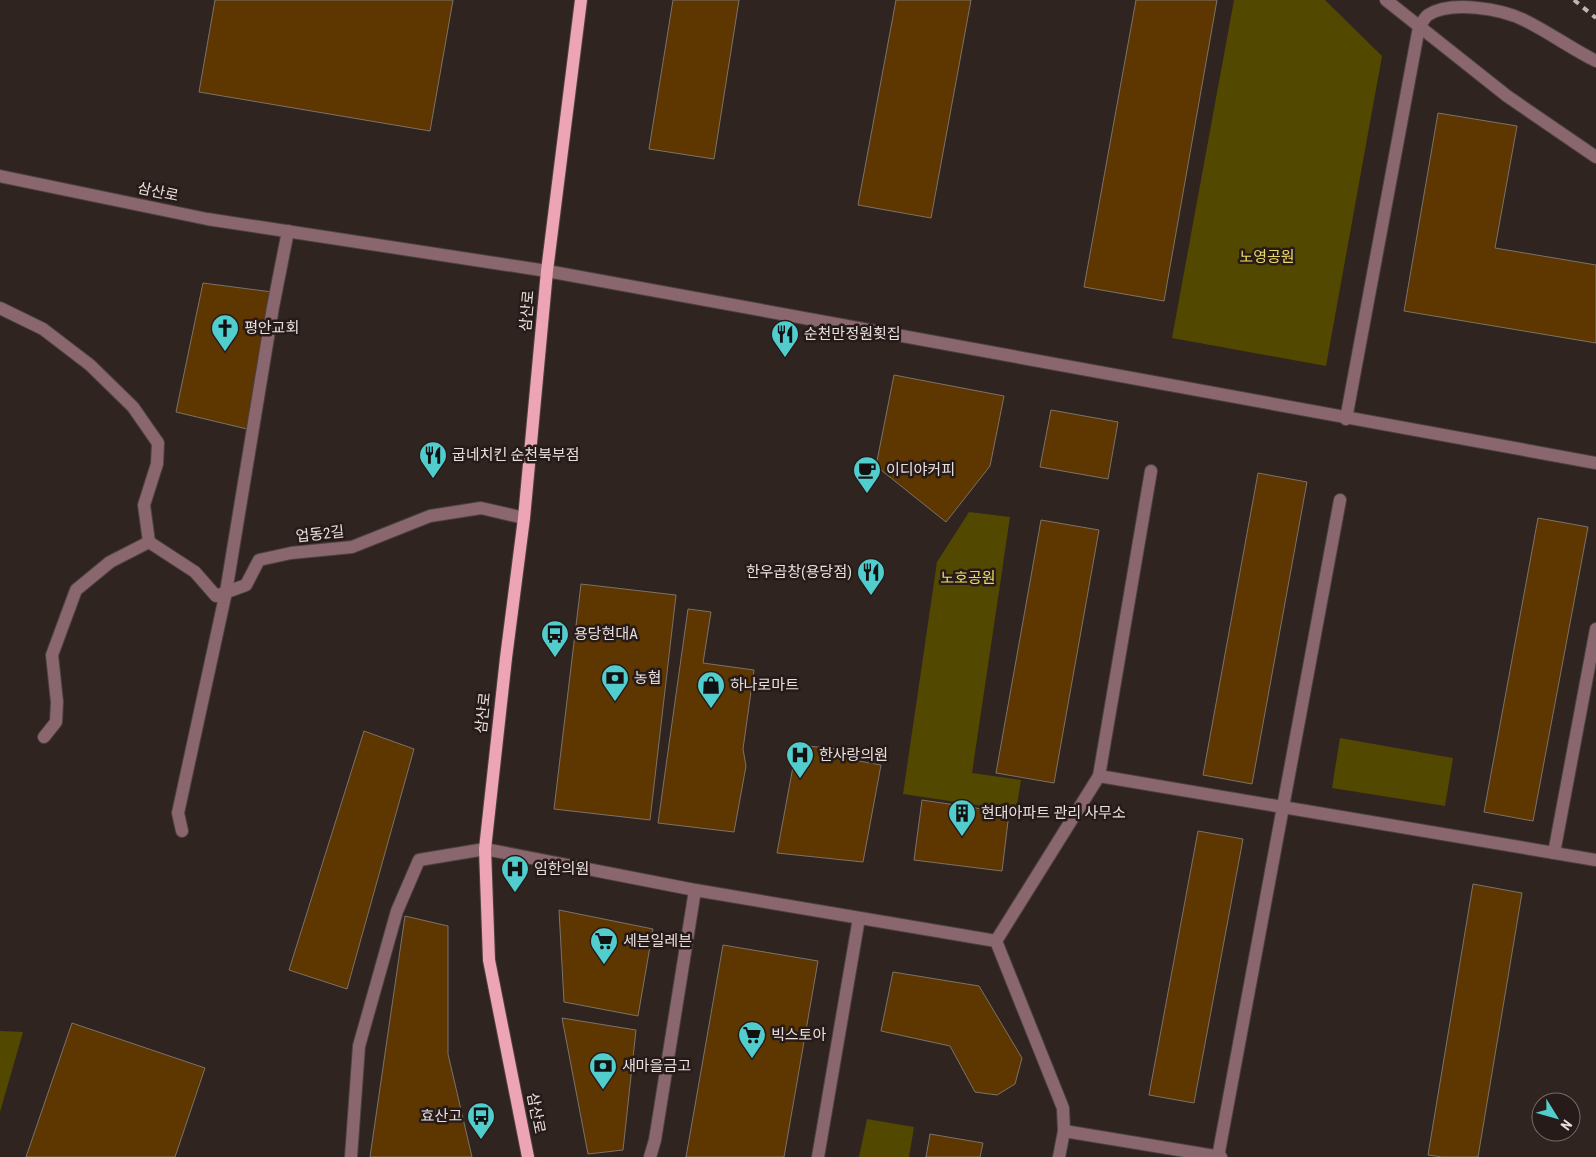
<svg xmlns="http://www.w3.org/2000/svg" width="1596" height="1157" viewBox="0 0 1596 1157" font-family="'Roboto Condensed','Noto Sans KR',sans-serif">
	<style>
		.green { fill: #534800 }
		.building { fill: #5d3600; stroke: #7c7269 }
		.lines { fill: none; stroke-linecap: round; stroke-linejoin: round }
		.minor-casing { stroke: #4d423f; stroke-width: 14 }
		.major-casing { stroke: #4d423f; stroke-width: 14 }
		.minor { stroke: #8a666e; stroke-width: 12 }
		.major { stroke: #eda4b5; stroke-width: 12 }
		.rail { stroke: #bfb6b4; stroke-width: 4; stroke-dasharray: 6 6; stroke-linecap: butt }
		.labels { text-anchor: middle; stroke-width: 5; stroke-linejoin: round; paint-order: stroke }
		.street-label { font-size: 15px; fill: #e8e0de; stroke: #261b18 }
		.park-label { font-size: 15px; fill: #edda68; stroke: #261b18 }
		.poi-label { font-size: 15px; fill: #e8e0de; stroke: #261b18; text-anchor: start }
	</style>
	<rect width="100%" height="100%" fill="#302421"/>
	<g class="green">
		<polygon points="1234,0 1325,0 1382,56 1326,366 1172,338"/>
		<polygon points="969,512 1010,517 972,773 1021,780 1016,811 903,794 937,562"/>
		<polygon points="1340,738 1453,758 1445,806 1332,788"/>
		<polygon points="0,1031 23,1032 0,1112"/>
		<polygon points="867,1119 914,1127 909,1157 859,1157"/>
	</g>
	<g class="building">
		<polygon points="215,0 453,0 430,131 199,92"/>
		<polygon points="673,0 739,0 714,159 649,149"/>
		<polygon points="896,0 971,0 931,218 858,205"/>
		<polygon points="1136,0 1217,0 1164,301 1084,287"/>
		<polygon points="1438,113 1517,126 1495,248 1596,265 1596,343 1404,311"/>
		<polygon points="203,283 272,292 247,429 176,412"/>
		<polygon points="894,375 1004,396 990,466 946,522 876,466"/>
		<polygon points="1051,410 1118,422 1108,479 1040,467"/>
		<polygon points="1258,473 1307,482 1252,784 1203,775"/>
		<polygon points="1538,518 1588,527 1533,821 1484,812"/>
		<polygon points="1041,520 1099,530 1054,783 996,773"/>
		<polygon points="581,584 676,595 650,820 554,809"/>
		<polygon points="688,609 711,612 703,663 754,670 743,749 746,766 734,832 658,823"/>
		<polygon points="364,731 414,749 347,989 289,970"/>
		<polygon points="797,745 849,750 848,759 881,765 863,862 777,853"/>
		<polygon points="922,800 1009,813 1002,871 914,860"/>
		<polygon points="1198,831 1243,839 1194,1103 1149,1095"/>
		<polygon points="1473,884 1522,893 1478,1157 1442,1157 1428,1155"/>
		<polygon points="559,910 653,929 638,1016 564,1002"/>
		<polygon points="405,916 448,926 448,1054 472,1157 370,1157"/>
		<polygon points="723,945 818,961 784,1157 686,1157"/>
		<polygon points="893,972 979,986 1022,1058 1015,1084 997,1095 975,1092 950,1046 881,1031"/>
		<polygon points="562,1018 636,1030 623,1150 588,1154"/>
		<polygon points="72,1023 205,1068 175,1157 26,1157"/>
		<polygon points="930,1134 983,1143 980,1157 926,1157"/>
	</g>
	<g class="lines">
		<g class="minor-casing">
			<g id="minor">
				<polyline points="1386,0 1507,96 1596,157"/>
				<polyline points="0,176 207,219 547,271 1596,463"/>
				<polyline points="0,308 43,329 90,365 133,407 158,443 157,464 144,505 149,542"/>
				<path d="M1346,419L1419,27C1422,23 1425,17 1428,15C1451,0 1503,9 1526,21C1550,33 1572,49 1596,61"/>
				<polyline points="44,737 56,722 57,702 52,655 76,590 110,562 149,542 195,572 216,596 246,585 259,560 291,553 352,547 430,516 481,508 524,518"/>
				<polyline points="1099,776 1596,860"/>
				<polyline points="182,831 178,813 226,592 273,307 288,231"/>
				<polyline points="1554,853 1596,629"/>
				<polyline points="996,941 1099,776 1151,471"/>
				<polyline points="1064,1131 1221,1157"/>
				<polyline points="351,1157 359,1046 397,911 419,860 485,849 695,890 996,941 1063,1108 1064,1131 1059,1157"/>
				<polyline points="650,1157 655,1140 695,890"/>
				<polyline points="818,1157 859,918"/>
				<polyline points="1218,1157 1340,500"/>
			</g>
		</g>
		<g class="major-casing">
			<polyline id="major" points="528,1157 489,960 485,849 506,658 524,518 547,271 581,0"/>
		</g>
		<use href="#minor" class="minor"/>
		<use href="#major" class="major"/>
		<polyline class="rail" points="1574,0 1596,18"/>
	</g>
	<defs>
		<g id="church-pin" transform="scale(1.4375)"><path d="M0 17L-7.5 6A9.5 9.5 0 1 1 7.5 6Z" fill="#52cdcd" stroke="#261b18"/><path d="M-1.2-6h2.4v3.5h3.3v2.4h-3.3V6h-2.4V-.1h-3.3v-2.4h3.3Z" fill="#111"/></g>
		<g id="restaurant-pin" transform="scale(1.4375)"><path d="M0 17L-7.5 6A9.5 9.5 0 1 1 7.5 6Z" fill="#52cdcd" stroke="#261b18"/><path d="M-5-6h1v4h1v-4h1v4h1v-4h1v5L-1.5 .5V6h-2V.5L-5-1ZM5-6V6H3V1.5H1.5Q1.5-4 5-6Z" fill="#111"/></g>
		<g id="cafe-pin" transform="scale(1.4375)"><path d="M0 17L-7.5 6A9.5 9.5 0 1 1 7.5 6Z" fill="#52cdcd" stroke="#261b18"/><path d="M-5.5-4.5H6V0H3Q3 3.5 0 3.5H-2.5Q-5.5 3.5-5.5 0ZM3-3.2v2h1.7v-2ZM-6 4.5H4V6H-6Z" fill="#111"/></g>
		<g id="bus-pin" transform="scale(1.4375)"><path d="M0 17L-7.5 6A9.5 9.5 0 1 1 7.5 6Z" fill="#52cdcd" stroke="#261b18"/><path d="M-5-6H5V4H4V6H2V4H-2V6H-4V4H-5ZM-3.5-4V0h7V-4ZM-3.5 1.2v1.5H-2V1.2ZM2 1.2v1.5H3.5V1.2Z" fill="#111"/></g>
		<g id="bank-pin" transform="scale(1.4375)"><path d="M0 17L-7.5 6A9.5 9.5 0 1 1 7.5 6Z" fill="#52cdcd" stroke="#261b18"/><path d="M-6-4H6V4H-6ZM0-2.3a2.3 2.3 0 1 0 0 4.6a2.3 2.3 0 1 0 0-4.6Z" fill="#111"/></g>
		<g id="shop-pin" transform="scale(1.4375)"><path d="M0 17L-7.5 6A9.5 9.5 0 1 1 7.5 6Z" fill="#52cdcd" stroke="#261b18"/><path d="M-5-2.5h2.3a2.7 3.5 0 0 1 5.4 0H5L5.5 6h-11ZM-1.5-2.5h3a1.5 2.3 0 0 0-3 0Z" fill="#111"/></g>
		<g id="hospital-pin" transform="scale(1.4375)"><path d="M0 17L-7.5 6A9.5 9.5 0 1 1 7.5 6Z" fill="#52cdcd" stroke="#261b18"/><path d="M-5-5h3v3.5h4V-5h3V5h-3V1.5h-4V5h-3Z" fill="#111"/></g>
		<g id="building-pin" transform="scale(1.4375)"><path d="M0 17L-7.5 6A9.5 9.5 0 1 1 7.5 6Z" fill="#52cdcd" stroke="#261b18"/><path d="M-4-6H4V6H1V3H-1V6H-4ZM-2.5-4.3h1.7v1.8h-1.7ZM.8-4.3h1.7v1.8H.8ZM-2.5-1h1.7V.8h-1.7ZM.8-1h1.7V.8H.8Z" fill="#111"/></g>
		<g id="supermarket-pin" transform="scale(1.4375)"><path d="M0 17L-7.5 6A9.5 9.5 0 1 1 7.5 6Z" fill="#52cdcd" stroke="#261b18"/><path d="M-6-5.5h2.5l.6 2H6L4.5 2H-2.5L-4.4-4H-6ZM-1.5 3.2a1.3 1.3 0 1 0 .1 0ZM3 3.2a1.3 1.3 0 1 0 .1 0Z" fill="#111"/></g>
	</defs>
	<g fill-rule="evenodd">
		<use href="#church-pin" x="225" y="328"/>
		<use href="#restaurant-pin" x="785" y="334"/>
		<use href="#restaurant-pin" x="433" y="455"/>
		<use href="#cafe-pin" x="867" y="470"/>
		<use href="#restaurant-pin" x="871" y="572"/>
		<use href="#bus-pin" x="555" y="634"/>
		<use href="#bank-pin" x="615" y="678"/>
		<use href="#shop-pin" x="711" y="685"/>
		<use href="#hospital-pin" x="800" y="755"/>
		<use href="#building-pin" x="962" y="813"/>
		<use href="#hospital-pin" x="515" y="869"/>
		<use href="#supermarket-pin" x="604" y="941"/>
		<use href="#supermarket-pin" x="752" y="1035"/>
		<use href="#bank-pin" x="603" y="1066"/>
		<use href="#bus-pin" x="481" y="1116"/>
	</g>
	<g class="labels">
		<g class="street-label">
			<text transform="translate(158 192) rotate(12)" y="5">삼산로</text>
			<text transform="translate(527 311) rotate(-85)" y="5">삼산로</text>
			<text transform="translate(320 534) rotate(-6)" y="5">업동2길</text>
			<text transform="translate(483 713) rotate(-84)" y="5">삼산로</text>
			<text transform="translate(536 1113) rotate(79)" y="5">삼산로</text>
		</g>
		<g class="park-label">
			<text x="1267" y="262">노영공원</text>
			<text x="968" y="583">노호공원</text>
		</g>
		<g class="poi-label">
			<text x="244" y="333">평안교회</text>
			<text x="804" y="339">순천만정원횟집</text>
			<text x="452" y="460">굽네치킨 순천북부점</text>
			<text x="886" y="475">이디야커피</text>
			<text x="852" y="577" text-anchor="end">한우곱창(용당점)</text>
			<text x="574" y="639">용당현대A</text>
			<text x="634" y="683">농협</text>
			<text x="730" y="690">하나로마트</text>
			<text x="819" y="760">한사랑의원</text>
			<text x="981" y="818">현대아파트 관리 사무소</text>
			<text x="534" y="874">임한의원</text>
			<text x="623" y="946">세븐일레븐</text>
			<text x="771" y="1040">빅스토아</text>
			<text x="622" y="1071">새마을금고</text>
			<text x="462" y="1121" text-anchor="end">효산고</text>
		</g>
	</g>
	<g transform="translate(1556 1117) rotate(127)"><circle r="24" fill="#261b18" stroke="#746a67"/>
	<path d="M0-4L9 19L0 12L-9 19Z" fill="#52cdcd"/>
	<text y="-8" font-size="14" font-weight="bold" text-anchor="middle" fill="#e8e0de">N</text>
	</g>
</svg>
